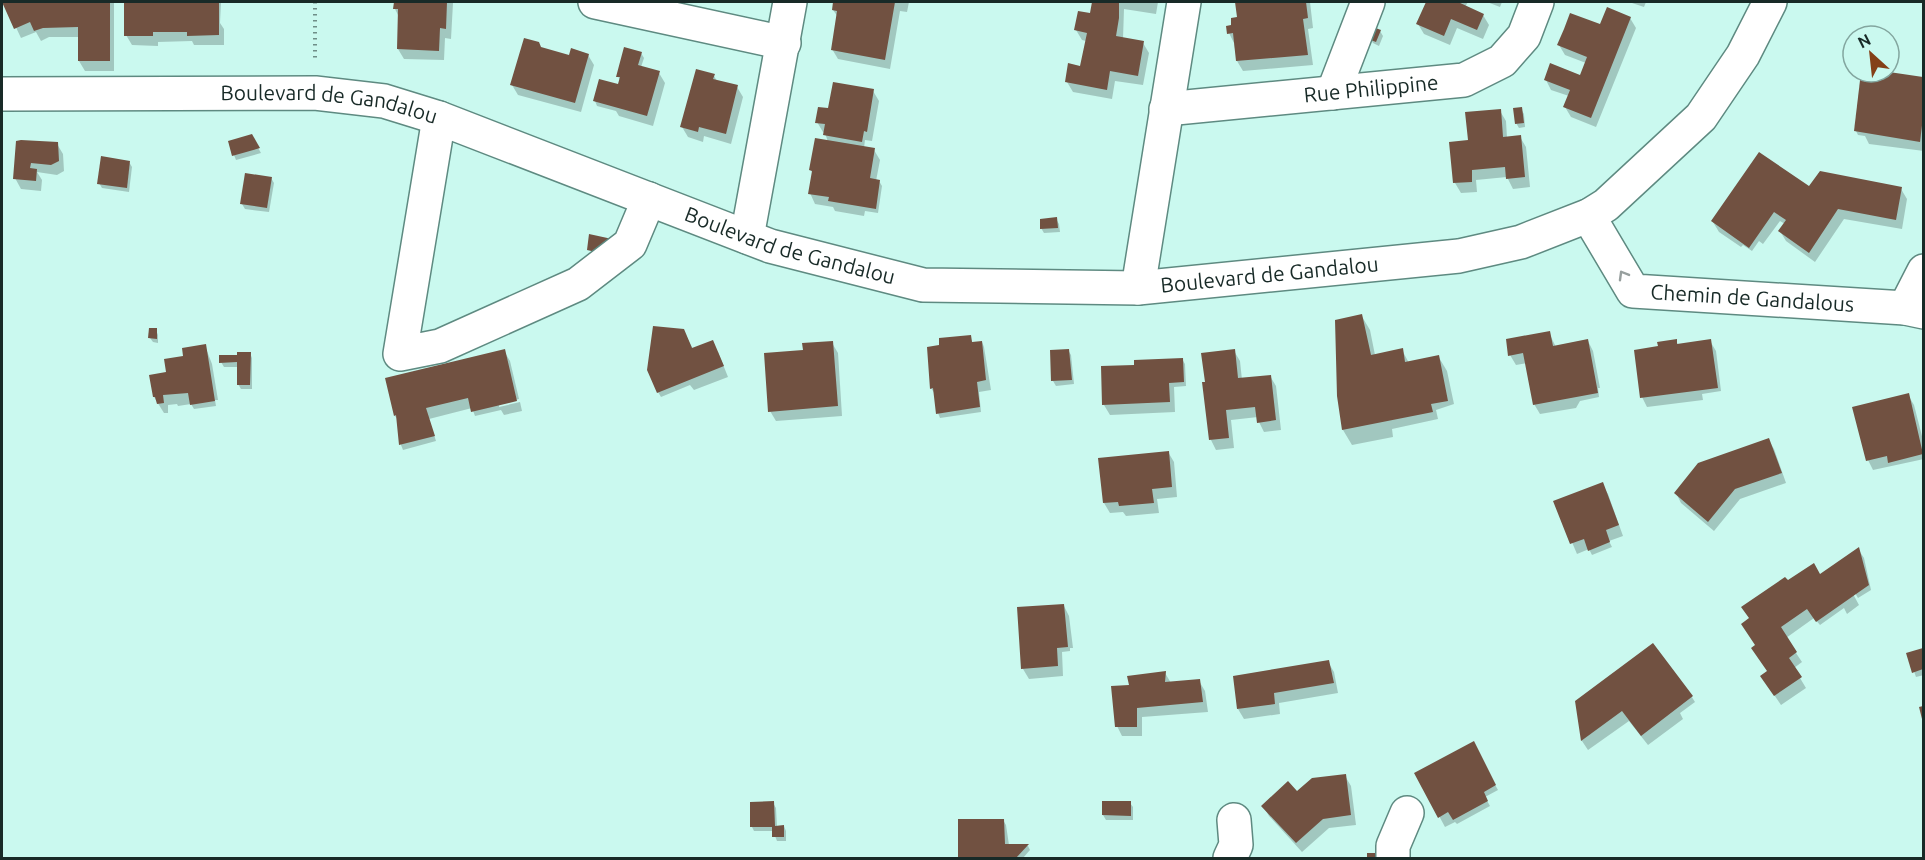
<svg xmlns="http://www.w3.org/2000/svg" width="1925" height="860" viewBox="0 0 1925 860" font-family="Ubuntu,sans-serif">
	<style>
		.shadow { fill: #0003 }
		.building { fill: #715141 }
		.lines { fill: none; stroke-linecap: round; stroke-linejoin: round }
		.minor-casing { stroke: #5e8a81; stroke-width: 36 }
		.path { stroke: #6e8e88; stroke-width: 4; stroke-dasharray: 1.5 4.5; stroke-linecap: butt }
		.minor { stroke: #fff; stroke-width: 33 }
		.oneway { stroke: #979f9e }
		.labels { text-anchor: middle; stroke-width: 6; stroke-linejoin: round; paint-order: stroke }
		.street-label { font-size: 21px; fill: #182a27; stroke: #caf9ef }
	</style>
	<rect width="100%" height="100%" fill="#caf9ef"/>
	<g class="shadow">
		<polygon points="4,2 114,2 114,71 85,71 79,61 79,37 49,37 41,41 36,32 21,38"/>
		<polygon points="126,2 212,2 212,25 215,25 215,2 221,2 220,23 224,29 224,45 194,45 192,41 158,42 158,46 132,45 126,35"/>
		<polygon points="395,2 457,2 453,3 451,39 445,38 444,60 404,59 398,49 399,17 395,9"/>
		<polygon points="835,2 909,2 907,12 900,11 890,69 838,59 832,49 838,17 833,10"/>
		<polygon points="1093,2 1158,2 1156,14 1124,9 1123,39 1143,43 1149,53 1143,85 1115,81 1112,99 1073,92 1067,82 1082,68 1086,41 1082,40 1076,30 1091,15"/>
		<polygon points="1237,2 1310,2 1313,28 1308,29 1313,65 1243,71 1237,61 1234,43 1229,33 1238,18"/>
		<polygon points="1428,2 1468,2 1465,7 1483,15 1489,25 1483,39 1457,28 1450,45 1424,34 1418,24"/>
		<polygon points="1487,2 1502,2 1500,7"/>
		<polygon points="1629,2 1646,2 1644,7"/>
		<polygon points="1630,18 1636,28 1596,127 1571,117 1565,107 1569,96 1551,90 1546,80 1581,77 1586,63 1565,55 1559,45"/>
		<polygon points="1380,31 1383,36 1379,46 1373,43 1370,38"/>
		<polygon points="540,48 570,57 588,55 594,65 581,112 518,95 512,85"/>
		<polygon points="641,53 644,58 641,67 659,73 665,83 653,126 619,116 616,111 597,106 595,101 618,90 620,81 618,76"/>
		<polygon points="1863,72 1878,72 1924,79 1924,151 1869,144 1865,136 1858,135 1856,131"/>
		<polygon points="714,76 717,81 737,87 743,97 731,144 704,136 703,142 688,137 682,127"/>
		<polygon points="873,91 879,101 872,141 865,140 864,148 874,150 880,160 876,181 879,181 882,186 878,213 865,211 864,216 835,211 833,207 815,204 810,193 813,174 811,170 828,142 825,133 823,132 817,122 829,110"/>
		<polygon points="1521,109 1524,114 1525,127 1519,128 1516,123"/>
		<polygon points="1500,111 1506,121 1507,138 1520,137 1526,147 1530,187 1513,189 1507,177 1476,180 1477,192 1461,193 1455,183 1451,143 1470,142"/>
		<polygon points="251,135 261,153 236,160 234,155"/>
		<polygon points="17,143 57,144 63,154 64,171 57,175 37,172 42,180 41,191 21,189 15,178"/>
		<polygon points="129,162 132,167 129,192 102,188 99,183"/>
		<polygon points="1818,173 1901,189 1907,199 1902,229 1844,219 1815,262 1786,241 1780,231 1785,224 1780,221 1763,244 1759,241 1752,251 1743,245 1741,247 1719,232 1713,222 1810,189 1819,175"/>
		<polygon points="271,178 274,183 269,212 245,209 242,204"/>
		<polygon points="1056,219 1059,224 1060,232 1044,233 1041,228"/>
		<polygon points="1361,315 1370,330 1375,355 1402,350 1409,363 1438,356 1447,371 1454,404 1436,410 1438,419 1392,429 1393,437 1352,445 1343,430"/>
		<polygon points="156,330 158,335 158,343 153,342 150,338"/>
		<polygon points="683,330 693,349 718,352 728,377 694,390 690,385 661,397 658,392"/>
		<polygon points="1549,333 1556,347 1588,341 1593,351 1600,388 1598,388 1599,397 1580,401 1576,408 1540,414 1534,404 1527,363 1516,365 1510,355"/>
		<polygon points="970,337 973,344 982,342 984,347 991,390 979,392 981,412 940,418 938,413 935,394 931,388"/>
		<polygon points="1676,341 1679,346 1710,341 1716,351 1721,391 1702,394 1703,400 1647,407 1642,397 1659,348"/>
		<polygon points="832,343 838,353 842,416 776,421 770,411"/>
		<polygon points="205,346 212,364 218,400 215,400 216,406 194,409 191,404 178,406 177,404 168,405 168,413 164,413 154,397 168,374 186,357"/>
		<polygon points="1068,350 1071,355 1074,384 1056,386 1053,381 1051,351"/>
		<polygon points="504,351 510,361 519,399 499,404 499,407 520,402 522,411 504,415 501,410 475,416 472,408 429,419 436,441 403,450 401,445 399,421 395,416 386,379"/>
		<polygon points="1234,351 1240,361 1242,380 1270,376 1276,386 1281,430 1264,432 1259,422 1258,417 1231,420 1234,448 1216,450 1211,440 1204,384"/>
		<polygon points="250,353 252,358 252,389 241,389 238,384 238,367 224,367 221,362"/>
		<polygon points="1182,359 1185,364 1186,386 1174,387 1175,412 1110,415 1104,405 1136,367"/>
		<polygon points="1908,395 1914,405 1924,444 1924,459 1873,470 1868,460"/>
		<polygon points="1768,439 1774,449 1786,483 1740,499 1714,531 1681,503 1676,493"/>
		<polygon points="1168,452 1174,462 1177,497 1157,499 1159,513 1126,516 1123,512 1110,513 1104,503"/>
		<polygon points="1602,484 1608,494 1623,536 1609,541 1612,547 1592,555 1589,549 1577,554 1555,502"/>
		<polygon points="1858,549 1864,558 1871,590 1858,598 1855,593 1853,594 1859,605 1847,614 1844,608 1820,625 1814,618 1786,638 1802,662 1794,668 1806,688 1781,705 1768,686 1768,672 1756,646 1750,619 1743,608 1787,583 1820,576"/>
		<polygon points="1064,606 1069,616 1073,648 1070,648 1070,651 1062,652 1063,676 1029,679 1023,669 1019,609"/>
		<polygon points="1924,649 1924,675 1916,677 1908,654"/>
		<polygon points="1328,662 1334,672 1338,693 1279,703 1280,714 1244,719 1238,709"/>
		<polygon points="1165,673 1171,683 1199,681 1205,691 1208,712 1142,717 1142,736 1122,736 1117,726 1131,686"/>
		<polygon points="1688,691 1695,702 1680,713 1683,719 1648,745 1629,721 1588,750 1582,741 1576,702"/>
		<polygon points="1416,773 1494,783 1498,790 1485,797 1490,806 1457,824 1455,822 1445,827"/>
		<polygon points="1345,776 1351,786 1356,825 1329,828 1302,852 1269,816 1263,806"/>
		<polygon points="773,803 776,808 777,827 784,826 786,831 786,841 777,841 773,831 754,831 752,827"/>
		<polygon points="1130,803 1133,807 1133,820 1106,820 1103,815"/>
		<polygon points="960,820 1003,820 1006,825 1009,845 1028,846 1030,850 1023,858 959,858"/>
	</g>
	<g class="building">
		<polygon points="2,2 110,2 110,61 78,61 78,27 43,28 34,31 30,22 14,29"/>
		<polygon points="124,2 219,2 219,35 187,36 187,32 153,32 153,36 124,36"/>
		<polygon points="394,2 447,2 446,29 440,28 439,51 397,49 398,9 393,9"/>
		<polygon points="833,2 895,2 885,60 831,50 837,11 832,10"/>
		<polygon points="1092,2 1119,2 1119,18 1116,36 1144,41 1138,76 1110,71 1107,90 1065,82 1068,63 1080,66 1087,33 1074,30 1078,11 1090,13"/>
		<polygon points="1235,2 1306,2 1308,18 1303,19 1308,55 1236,61 1233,33 1227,34 1226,26 1231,25 1231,18 1237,17"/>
		<polygon points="1426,2 1458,2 1484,14 1477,30 1451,19 1444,36 1416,24"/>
		<polygon points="1607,7 1631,17 1591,118 1563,107 1570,90 1544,80 1550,63 1580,75 1587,57 1557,45 1564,29 1570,13 1600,24"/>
		<polygon points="1373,27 1381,30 1376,42 1368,39"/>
		<polygon points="524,38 539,42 541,47 569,55 571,48 589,54 575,103 510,85"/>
		<polygon points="624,47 642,52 638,65 660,71 647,116 593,101 599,79 618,84 620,77 616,77"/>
		<polygon points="696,69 715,74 713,79 738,85 726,134 699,127 698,132 680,127"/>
		<polygon points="1861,72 1889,72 1923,77 1923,117 1920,142 1854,131"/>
		<polygon points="833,82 874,89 867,132 864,131 862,142 823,135 825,124 815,123 818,107 828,108"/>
		<polygon points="1522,107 1524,123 1515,124 1513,108"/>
		<polygon points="1501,109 1503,137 1521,135 1525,177 1506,179 1505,167 1472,170 1472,182 1453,183 1449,142 1468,140 1465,112"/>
		<polygon points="252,134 260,148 232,156 228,141"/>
		<polygon points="815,138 875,148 870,178 880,180 876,209 828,201 829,197 808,194 812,171 809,170"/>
		<polygon points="21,140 58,142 59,161 51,165 31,163 30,168 37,169 36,181 13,179 16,141"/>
		<polygon points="1759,152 1809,186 1820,171 1902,187 1896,220 1838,209 1809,253 1778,231 1786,220 1774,212 1749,248 1711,221"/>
		<polygon points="101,156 130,161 127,188 97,184"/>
		<polygon points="245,173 272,177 267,208 240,204"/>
		<polygon points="1057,217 1058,228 1040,229 1040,219"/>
		<polygon points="589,234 612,239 609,255 587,250"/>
		<polygon points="1362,314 1371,355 1403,348 1405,362 1439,355 1448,401 1431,404 1433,412 1342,430 1337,396 1335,320"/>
		<polygon points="653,326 684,329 692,348 713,340 724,366 657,393 647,370"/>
		<polygon points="149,328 157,328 157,339 148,338"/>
		<polygon points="1550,331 1553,346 1588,339 1598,393 1533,405 1523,353 1508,356 1506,339"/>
		<polygon points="971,335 972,342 982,341 986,380 977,382 980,407 936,414 933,388 930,389 927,347 939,345 939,338"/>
		<polygon points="1677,339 1677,344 1711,339 1718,388 1640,398 1634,350 1658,346 1657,342"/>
		<polygon points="833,341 838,406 768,412 764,353 803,350 802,343"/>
		<polygon points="206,344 215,401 190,405 188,393 163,395 164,403 157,404 155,397 153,397 149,375 166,372 164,359 183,356 182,348"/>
		<polygon points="505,349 517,401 471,412 468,398 426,408 435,436 399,445 396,415 394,416 385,378"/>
		<polygon points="1069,349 1072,380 1051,381 1050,350"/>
		<polygon points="1235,349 1238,378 1271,375 1276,420 1257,423 1255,407 1226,410 1229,438 1209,440 1202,382 1205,382 1201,353"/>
		<polygon points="237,352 251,352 250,385 237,385 237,362 219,363 219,355 237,355"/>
		<polygon points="1183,358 1184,382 1169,383 1170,402 1102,405 1101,366 1134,365 1134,360"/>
		<polygon points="1909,393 1923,454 1888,463 1887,456 1866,461 1852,407"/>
		<polygon points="1769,438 1782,473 1735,489 1708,522 1674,493 1698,463"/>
		<polygon points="1169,451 1172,487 1152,489 1154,503 1119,506 1118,502 1103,503 1098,458"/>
		<polygon points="1603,482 1619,525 1606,530 1610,542 1588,551 1584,539 1570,544 1553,501"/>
		<polygon points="1859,547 1869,585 1816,622 1807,609 1781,627 1797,652 1789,658 1802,677 1774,696 1760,676 1767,671 1751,648 1755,645 1741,624 1749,618 1741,607 1785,577 1788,580 1814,563 1820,574"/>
		<polygon points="1064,604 1068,647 1057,648 1058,666 1021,669 1017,607"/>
		<polygon points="1653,643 1693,696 1641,736 1622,711 1581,741 1575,701"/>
		<polygon points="1923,648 1923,669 1912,673 1906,653"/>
		<polygon points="1329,660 1334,683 1274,693 1275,704 1237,709 1233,676"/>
		<polygon points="1166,671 1165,682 1200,679 1203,702 1137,708 1137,727 1115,727 1111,686 1129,685 1127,676"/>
		<polygon points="1923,706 1923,723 1919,707"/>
		<polygon points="1474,741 1496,785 1484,792 1488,801 1453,820 1448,812 1438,818 1414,773"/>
		<polygon points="1346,774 1351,815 1323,819 1296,843 1261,806 1288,781 1297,791 1312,778"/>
		<polygon points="774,801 775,826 784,825 784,837 772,837 772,827 750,827 750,802"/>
		<polygon points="1102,801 1131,801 1131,816 1102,815"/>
		<polygon points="958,819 1004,819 1005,844 1029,844 1016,858 958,858"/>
		<rect x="1367" y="853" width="11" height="5"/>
	</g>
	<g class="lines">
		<g class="minor-casing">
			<g id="minor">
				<polyline points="595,2 784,43"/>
				<polyline points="1333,93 1368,2"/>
				<path id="s1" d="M2,94L315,93L384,101L439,118L770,246L923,285L1138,288L1459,256L1521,242L1590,215L1606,205L1701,117L1743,55L1770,2"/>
				<path id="s2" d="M1166,109L1464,80L1502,61L1524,36L1537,2"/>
				<polyline points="439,118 400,354 440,346 578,284 630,244 649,199"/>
				<path id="s3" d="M1590,215L1595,227L1633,291L1905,308L1924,312"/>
				<polyline points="747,237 790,2"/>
				<polyline points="1138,288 1184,2"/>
				<polyline points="1905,308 1924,271"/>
				<polyline points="1230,858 1236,845 1234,820"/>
				<polyline points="1393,858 1393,846 1407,813"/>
			</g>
		</g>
		<polyline class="path" points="315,2 315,61"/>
		<use href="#minor" class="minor"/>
	</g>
	<defs><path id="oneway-chevron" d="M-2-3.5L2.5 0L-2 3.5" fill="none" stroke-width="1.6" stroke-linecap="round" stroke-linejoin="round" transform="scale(1.5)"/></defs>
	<use class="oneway" href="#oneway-chevron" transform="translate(1623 275) rotate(-120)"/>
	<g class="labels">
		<g class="street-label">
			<text dy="7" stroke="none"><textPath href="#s2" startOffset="206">Rue Philippine</textPath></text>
			<text dy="7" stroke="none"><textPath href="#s1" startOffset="328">Boulevard de Gandalou</textPath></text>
			<text dy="7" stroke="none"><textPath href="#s1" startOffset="814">Boulevard de Gandalou</textPath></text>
			<text dy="7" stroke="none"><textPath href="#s1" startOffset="1300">Boulevard de Gandalou</textPath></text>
			<text dy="7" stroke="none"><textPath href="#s3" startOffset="207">Chemin de Gandalous</textPath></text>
		</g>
	</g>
	<rect width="1925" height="860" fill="none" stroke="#182a27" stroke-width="6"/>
	<g transform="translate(1871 54) rotate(333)"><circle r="28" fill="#caf9ef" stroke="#83a69f" stroke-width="1.5"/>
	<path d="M0-4.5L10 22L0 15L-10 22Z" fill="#844017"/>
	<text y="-9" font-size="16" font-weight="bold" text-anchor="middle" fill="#182a27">N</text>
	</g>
</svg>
